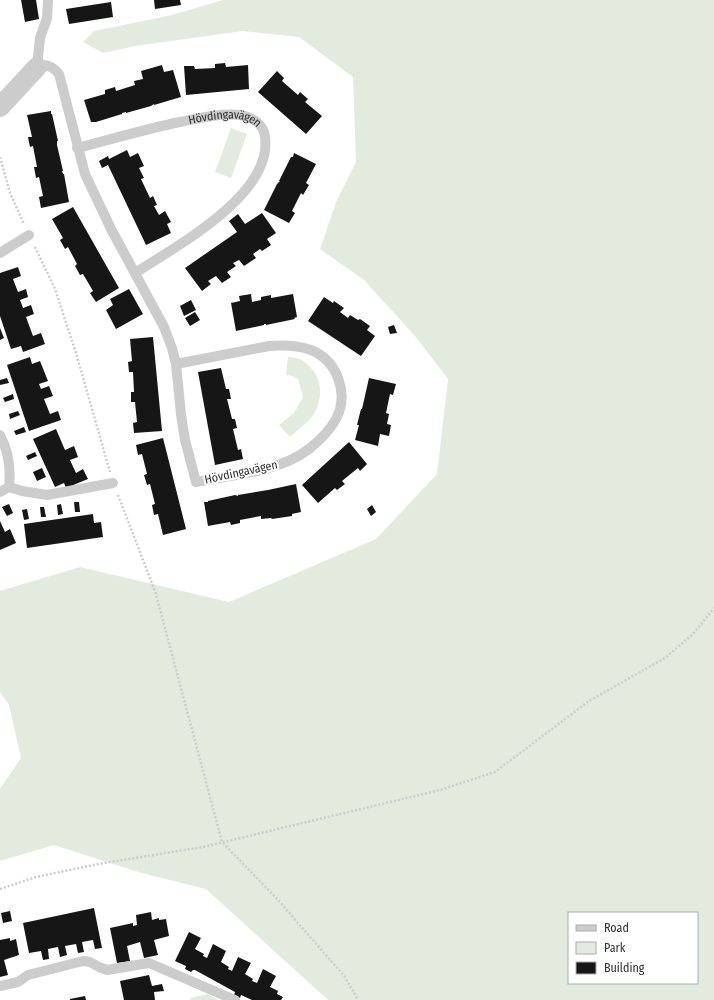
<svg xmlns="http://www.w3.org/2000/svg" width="714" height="1000" viewBox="0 0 714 1000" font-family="'Fira Sans Condensed',sans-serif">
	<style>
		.green { fill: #e2ebde; fill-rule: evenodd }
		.building { fill: #161616 }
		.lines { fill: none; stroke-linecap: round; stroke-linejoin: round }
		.path { stroke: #ccc; stroke-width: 2.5; stroke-dasharray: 2 2; stroke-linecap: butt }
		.service { stroke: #ccc; stroke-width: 10 }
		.minor { stroke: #ccc; stroke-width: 20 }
		.labels { text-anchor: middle; stroke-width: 4; stroke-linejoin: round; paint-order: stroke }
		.street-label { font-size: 12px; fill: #2f2f2f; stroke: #fff }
	</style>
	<rect width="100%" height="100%" fill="#fff"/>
	<g class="green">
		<path d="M223,0H714V1000H328L206,889L138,872L54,845L0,861V789L21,758L9,705L0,692V591L80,567L229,602L376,539L437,474L448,379L415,336L364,280L320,249L336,202L356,162L353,77L299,37L243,31L135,46L103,53L83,42L94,31L172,15ZM569,913H697V983H569Z"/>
		<polygon points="231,128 247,134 231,178 215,172"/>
		<path d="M288,357C299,357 305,361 312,369C324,383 322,404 311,418C305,425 296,431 290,437L279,425L294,413L303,397L298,379L292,376L286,375Z"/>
		<polygon points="208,994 218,1000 191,1000 190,998"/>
	</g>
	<g class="building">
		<polygon points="21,0 36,0 39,19 25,22"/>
		<polygon points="154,0 180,0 181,5 155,9"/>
		<polygon points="111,2 113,17 69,24 66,9"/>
		<polygon points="225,63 226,67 248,65 249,89 186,95 184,66 194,66 195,69 215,68 215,64"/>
		<polygon points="162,65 164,72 173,70 181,97 154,105 154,104 151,106 126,113 126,112 122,113 122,114 96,122 91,122 84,100 105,94 105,90 115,87 116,91 135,85 134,81 143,79 141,71"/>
		<polygon points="277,71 284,78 282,81 298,95 300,92 308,99 305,102 322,116 306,134 258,92"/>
		<polygon points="51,111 51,114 52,114 58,141 57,141 57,145 63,171 62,171 63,174 64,174 69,202 41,208 39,197 43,196 39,177 36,178 34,167 37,167 33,146 30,147 28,137 32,137 27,115"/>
		<polygon points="127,150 130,157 138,153 144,166 139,168 144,178 141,179 150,198 153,196 157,205 154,206 159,215 165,211 171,222 167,224 171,233 146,245 108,165 102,168 99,161 108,156 109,159"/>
		<polygon points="294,153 316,164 306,183 309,185 303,195 301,193 292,211 295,213 289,223 264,210 277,184 280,181 279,181 291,157 293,157"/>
		<polygon points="73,207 119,288 96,302 90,293 93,291 83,274 80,275 75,266 77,264 68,247 65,249 60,240 63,238 52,219"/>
		<polygon points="262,213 276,233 267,239 271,245 262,251 260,249 253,254 256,258 244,266 239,260 233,263 236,266 227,272 231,277 222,283 216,276 208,281 211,284 202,291 185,268 237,232 229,221 238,214 245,224"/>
		<polygon points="18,267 21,276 13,279 18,292 26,289 28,297 20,300 23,308 31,305 34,314 26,317 33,336 41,333 45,344 23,352 21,346 11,349 0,316 0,273"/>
		<polygon points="129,289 143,314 116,329 106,310 113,305 110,299"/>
		<polygon points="251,294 252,302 261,300 261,297 271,295 271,298 293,294 297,317 294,318 295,319 266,325 266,324 264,324 264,325 236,331 231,303 240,301 239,296"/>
		<polygon points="324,297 333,303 334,301 344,308 340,312 348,318 350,315 358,320 360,319 370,326 367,330 375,336 361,356 308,321"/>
		<polygon points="191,300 196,310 184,316 180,306"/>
		<polygon points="195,312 200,320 190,326 185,318"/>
		<polygon points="394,325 397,333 390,334 388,327"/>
		<polygon points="0,328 4,338 0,340"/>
		<polygon points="153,337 162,431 134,433 133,423 137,422 135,402 131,402 131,392 134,392 133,372 129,372 128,362 132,361 130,339"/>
		<polygon points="30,357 32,364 40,361 48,381 39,384 41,389 49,386 53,396 44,399 50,414 58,411 61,420 29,431 7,365"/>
		<polygon points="221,368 226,389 229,389 231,399 227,399 232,419 235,419 237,428 233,429 238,450 241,449 243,459 215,465 198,372"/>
		<polygon points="7,378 9,383 0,385 0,380"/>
		<polygon points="369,378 396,384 393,395 390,394 386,413 389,414 387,424 391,425 389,436 380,434 378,446 355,440 359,425 357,425 361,409 362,409"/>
		<polygon points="13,394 14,399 5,402 3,398"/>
		<polygon points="18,411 20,415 10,419 9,414"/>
		<polygon points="24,427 26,432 16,435 14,431"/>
		<polygon points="56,429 65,450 74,446 78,457 70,460 76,473 83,469 88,479 66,488 64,483 55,487 33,439"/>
		<polygon points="163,438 186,529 163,535 158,514 154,515 152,505 155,504 150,484 147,485 144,475 147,474 142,454 138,455 136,445"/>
		<polygon points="349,442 367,464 360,471 358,468 342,481 345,484 337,490 335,488 318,503 302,485"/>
		<polygon points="35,452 37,456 28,460 26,456"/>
		<polygon points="42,468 46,477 37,481 33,472"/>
		<polygon points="296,484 301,512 292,514 292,516 272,519 271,518 261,519 261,516 240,520 240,523 231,525 230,522 208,526 204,502 208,502 208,501 235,495 238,496 238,495 268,490"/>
		<polygon points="74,502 79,502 80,512 75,512"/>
		<polygon points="9,504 13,513 7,516 2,507"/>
		<polygon points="61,504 63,514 58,515 57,505"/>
		<polygon points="372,505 376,512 371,516 367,509"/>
		<polygon points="40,507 44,507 46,517 41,517"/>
		<polygon points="27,509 29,519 24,520 22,510"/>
		<polygon points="93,514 94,523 101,522 103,537 27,548 24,524"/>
		<polygon points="0,521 5,532 10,529 16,543 0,550"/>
		<polygon points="94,908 102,948 95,949 93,940 82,942 84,952 78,953 76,944 65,946 67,955 60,957 58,947 48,949 49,959 43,960 41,951 29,953 23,923"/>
		<polygon points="10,911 12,921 3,923 1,913"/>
		<polygon points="151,912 152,920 159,918 159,920 166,919 169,936 154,940 158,955 144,958 140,942 127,946 130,961 117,963 110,928 133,923 133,926 137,925 136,915"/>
		<polygon points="189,932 201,938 195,949 204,954 203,956 207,958 213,944 226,951 221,962 229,967 228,969 232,971 238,957 251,963 245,974 253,979 252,981 257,983 263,969 276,976 270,987 278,991 277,994 283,997 281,1000 252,1000 241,995 240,998 234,995 235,992 195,970 193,970 191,972 185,969 186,966 175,961"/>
		<polygon points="10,938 10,941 16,939 19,955 4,960 8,975 0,977 0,940"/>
		<polygon points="149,975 152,986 162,984 164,991 154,992 155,1000 124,1000 120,981"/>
		<polygon points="85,996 86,1000 70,1000 70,999"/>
	</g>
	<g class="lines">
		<g class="path">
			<polyline points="0,157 10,193 24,224"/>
			<polyline points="35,247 55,289 76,353 110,472"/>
			<polyline points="118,495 155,591 222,842 279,901 345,977 358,1000"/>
			<polyline points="0,889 36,877 98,864 203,847 440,790 495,772 589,701 665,658 693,634 714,608"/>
		</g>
		<g class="service">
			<path d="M48,0L47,18L40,38L37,67C46,63 52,66 59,74L85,174L111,229L164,327L172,348L176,364L269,346C283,345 297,345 311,350C338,361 349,394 336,419C330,430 319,441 309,449C279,472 233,475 196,482L185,440L181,415L176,364"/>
			<path id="s1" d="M77,148C112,139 146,129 180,122C200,118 220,113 240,115C252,117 264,124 265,137C273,195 176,246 135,273"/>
			<polyline points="0,253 29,235"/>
			<path d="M0,435C9,452 11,468 9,487L0,492"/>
			<polyline points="9,487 22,491 47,495 113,483"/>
			<polyline points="0,986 18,982 28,975 83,961 90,962 99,967 107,970 149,963 235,1000"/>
		</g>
		<polyline class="minor" points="0,107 37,67"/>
	</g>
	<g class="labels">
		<g class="street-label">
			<text dy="4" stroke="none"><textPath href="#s1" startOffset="152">Hövdingavägen</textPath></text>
			<text transform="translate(241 472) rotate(-12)" y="4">Hövdingavägen</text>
		</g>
	</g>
	<rect x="568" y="912" width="130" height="72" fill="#ffffff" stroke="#acacac"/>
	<rect x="576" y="925" width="20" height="6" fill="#cccccc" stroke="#acacac"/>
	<text x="604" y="932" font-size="12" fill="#2f2f2f">Road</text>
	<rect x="576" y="942" width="20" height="12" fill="#e2ebde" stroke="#acacac"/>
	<text x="604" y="952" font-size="12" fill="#2f2f2f">Park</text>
	<rect x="576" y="962" width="20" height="12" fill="#161616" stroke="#acacac"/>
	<text x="604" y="972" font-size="12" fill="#2f2f2f">Building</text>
</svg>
